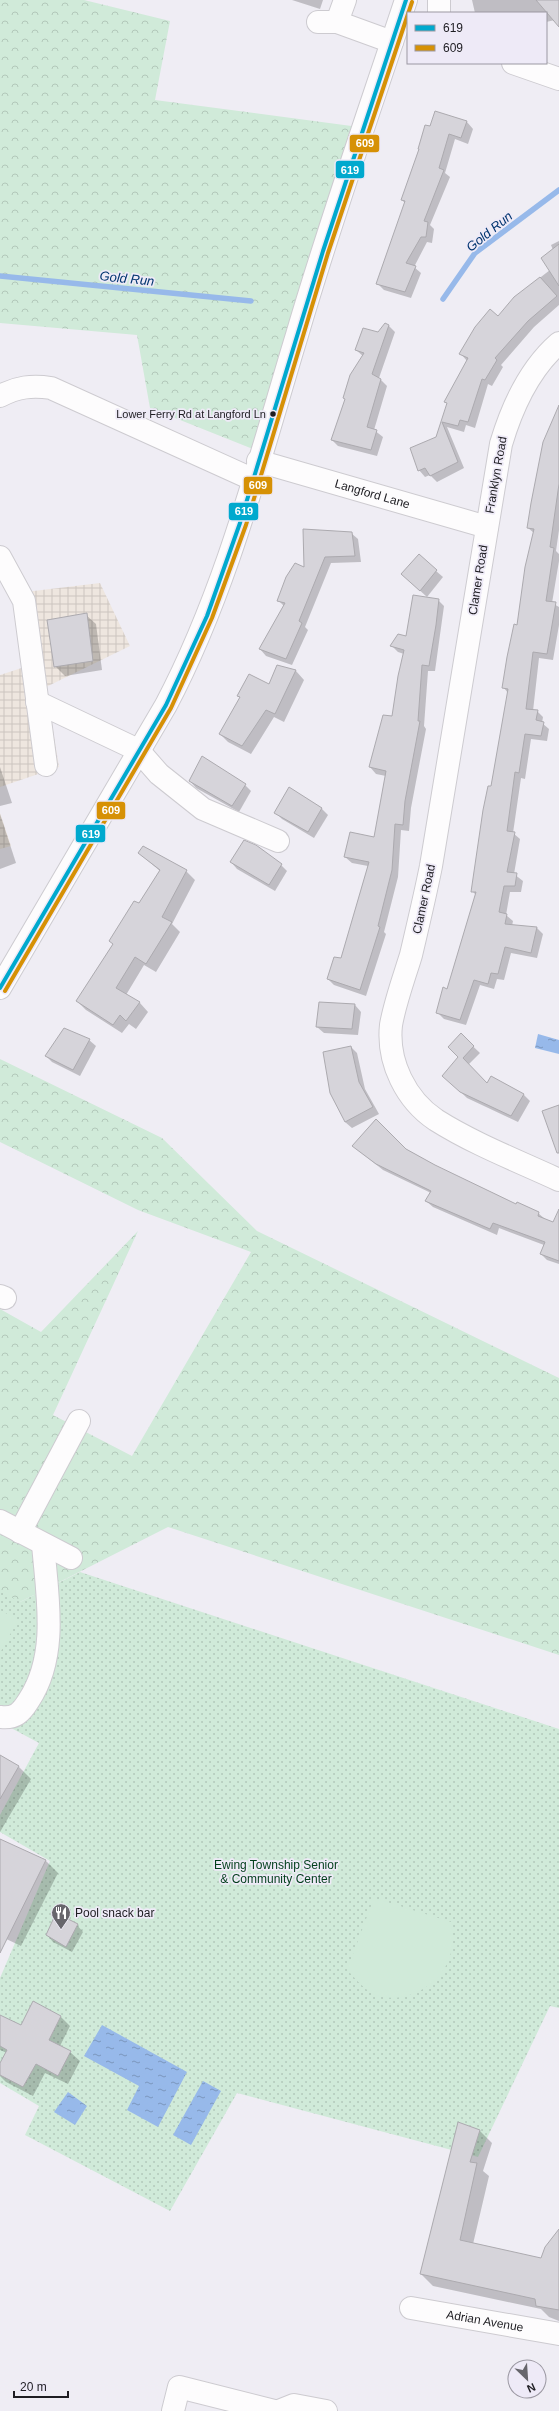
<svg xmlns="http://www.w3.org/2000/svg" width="559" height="2411" viewBox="0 0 559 2411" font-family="Helvetica,sans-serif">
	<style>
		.industrial { fill: url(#industrial-grid) }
		.forest { fill: url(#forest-crowns) }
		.park { fill: url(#park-dots) }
		.pitch { fill: #d0ead9 }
		.water { fill: url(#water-ripples) }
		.shadow { fill: #0003 }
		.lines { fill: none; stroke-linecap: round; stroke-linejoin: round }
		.stream { stroke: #97b9ea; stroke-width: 5.5 }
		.building { fill: #d6d4da; stroke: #acaaaf }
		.minor-casing { stroke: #cdcbd0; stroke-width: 24 }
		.minor { stroke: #fdfcfd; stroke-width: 22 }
		.bus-1-casing { stroke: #eeeaf7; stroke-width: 7 }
		.bus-2-casing { stroke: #eeeaf7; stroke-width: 7 }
		.bus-1 { stroke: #00a9ce; stroke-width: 4 }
		.bus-2 { stroke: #d69105; stroke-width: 4 }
		.bus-dot { fill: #1e1d22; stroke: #eeeaf7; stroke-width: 1.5 }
		.labels { text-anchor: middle; stroke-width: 3.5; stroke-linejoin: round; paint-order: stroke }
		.bus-label { font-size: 11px; fill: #1e1d22; stroke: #eeeaf7; text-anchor: end }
		.street-label { font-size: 12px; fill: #1e1d22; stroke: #eeeaf7 }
		.park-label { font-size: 12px; fill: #003e1b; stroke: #eeeaf7 }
		.poi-label { font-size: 12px; fill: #1e1d22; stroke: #eeeaf7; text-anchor: start }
		.water-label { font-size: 13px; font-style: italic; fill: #00346f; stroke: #eeeaf7 }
		.line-badge { stroke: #eeeaf7; stroke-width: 1.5 }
		.badge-label { font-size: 11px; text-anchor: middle; font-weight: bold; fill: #fff }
	</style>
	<defs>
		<pattern id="industrial-grid" width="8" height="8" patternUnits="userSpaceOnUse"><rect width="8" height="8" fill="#eee6df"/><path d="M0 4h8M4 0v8" fill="none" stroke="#ccc5bf"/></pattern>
		<pattern id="forest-crowns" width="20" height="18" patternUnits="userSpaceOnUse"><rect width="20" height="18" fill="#d0ead9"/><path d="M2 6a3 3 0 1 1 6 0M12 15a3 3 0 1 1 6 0" fill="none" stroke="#b2c8ba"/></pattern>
		<pattern id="park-dots" width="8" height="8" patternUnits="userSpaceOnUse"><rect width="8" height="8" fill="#d0ead9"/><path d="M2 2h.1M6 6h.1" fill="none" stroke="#b2c8ba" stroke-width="1.8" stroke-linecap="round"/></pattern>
		<pattern id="water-ripples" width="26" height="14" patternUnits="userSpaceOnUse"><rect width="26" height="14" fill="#97b9ea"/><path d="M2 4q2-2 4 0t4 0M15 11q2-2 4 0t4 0" fill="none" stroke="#7b96bd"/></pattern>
	</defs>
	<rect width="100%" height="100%" fill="#efedf4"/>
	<g class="industrial">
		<polygon points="100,583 130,646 46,687 59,767 0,787 0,675 34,664 17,593"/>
		<polygon points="0,813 11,846 0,849"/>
	</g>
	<g class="forest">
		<polygon points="0,0 84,0 170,21 155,100 359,127 263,453 150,408 137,335 0,323"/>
		<polygon points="0,1059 162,1138 257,1231 559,1378 559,1655 168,1527 16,1604 0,1596 0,1309 41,1332 138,1231 53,1415 132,1456 251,1252 138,1210 0,1142"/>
	</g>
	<polygon class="park" points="80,1572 559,1729 559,2008 550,2006 478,2157 237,2093 170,2211 25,2135 39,2106 0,2083 0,1978 50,1861 0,1832 0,1815 39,1743 0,1722 0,1591 20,1602"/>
	<g class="pitch">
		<polygon points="0,1610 18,1620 0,1653"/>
		<path d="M374,1898L451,1922C453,1938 454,1955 444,1969C431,1991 396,2006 372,1993C363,1988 355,1978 347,1970Z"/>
	</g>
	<g class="water">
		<polygon points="538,1034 559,1040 559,1054 535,1048"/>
		<polygon points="102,2025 187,2072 158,2127 127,2110 139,2086 84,2056"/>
		<polygon points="203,2081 221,2091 191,2145 173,2135"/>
		<polygon points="68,2092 87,2106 75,2125 54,2112"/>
	</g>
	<g class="shadow">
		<polygon points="292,0 323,0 320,9"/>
		<polygon points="472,0 559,0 559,25 555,20 546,22 546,13 475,13"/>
		<polygon points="436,112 467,122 473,129 468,144 455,139 445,173 450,177 430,225 434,229 432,243 427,242 414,267 421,273 411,298 384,290 377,283 405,203 402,200"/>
		<polygon points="559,241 559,305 534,327 501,365 503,367 492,386 488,384 475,428 466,425 464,432 447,427 464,468 437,482 430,475 425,477 419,470 437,438 448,404 467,361 461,354 499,318 515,297 550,270 553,250 551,245"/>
		<polygon points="389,326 395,332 379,378 387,386 374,430 383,437 377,456 338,446 332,440 363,356 356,350"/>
		<polygon points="559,408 559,530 556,551 559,554 559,561 552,603 559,607 559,625 553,660 539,658 533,711 537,711 543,717 542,723 549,729 547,741 531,739 525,779 521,778 513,833 520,839 514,874 523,881 521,892 510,892 506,915 513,921 512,926 537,928 543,934 537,958 511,953 504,980 497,979 494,989 480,985 466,1025 444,1019 437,1012 448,990 476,895 472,891 508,693 504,688 518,627 534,533 528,528"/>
		<polygon points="351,533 358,539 361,562 331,563 305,627 308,630 292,665 266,656 260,649 285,607 278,600 305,568"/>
		<polygon points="436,571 443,577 427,597 402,574"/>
		<polygon points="438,600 444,606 435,671 428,671 424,726 426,729 411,808 409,831 401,830 398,877 384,932 386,934 366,996 334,985 328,979 342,960 368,866 352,863 345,857 375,839 386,776 376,774 370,767 384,716 393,718 404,654 398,652 392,646 406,637"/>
		<polygon points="86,615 96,624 102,670 65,676 55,666"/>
		<polygon points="278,666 296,671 304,680 284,722 274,717 251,754 228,742 220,734 241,698 238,695 269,685"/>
		<polygon points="0,767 12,803 0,806"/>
		<polygon points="190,781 245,785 251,791 239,812 196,788"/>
		<polygon points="321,808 328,815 314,838 282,819 276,813"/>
		<polygon points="0,814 16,863 0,869"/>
		<polygon points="139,853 186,871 195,880 172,924 180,932 156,972 144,965 126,995 140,1003 148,1012 136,1029 129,1024 122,1033 86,1010 77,1001 160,871"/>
		<polygon points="231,862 281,865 287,871 275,891 237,869"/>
		<polygon points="320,1004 355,1005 361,1012 358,1035 324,1033 317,1027"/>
		<polygon points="461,1035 480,1053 468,1065 488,1085 491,1078 524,1095 530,1101 518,1122 467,1098 450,1082 460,1057"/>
		<polygon points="89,1040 96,1046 80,1076 52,1062 46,1056"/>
		<polygon points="351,1047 357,1053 365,1089 379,1114 352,1128 345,1122"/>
		<polygon points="353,1146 406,1149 435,1166 517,1206 538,1213 545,1219 559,1225 559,1264 547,1260 541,1254 544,1245 499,1228 497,1235 433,1207 426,1201 431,1193 383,1170"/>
		<polygon points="0,1756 19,1767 31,1779 0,1832"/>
		<polygon points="0,1840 46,1861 58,1873 21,1946 0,1936"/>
		<polygon points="77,1925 83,1932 72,1952 53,1942 47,1935"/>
		<polygon points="34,2003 61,2017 70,2026 60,2046 70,2052 80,2061 68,2084 45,2073 33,2096 6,2082 0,2076 0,2065 7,2053 0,2050 0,2018 21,2027"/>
		<polygon points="459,2124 480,2131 492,2143 483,2171 489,2176 473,2244 541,2259 559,2239 559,2321 549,2317 541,2309 433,2286 421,2274"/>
	</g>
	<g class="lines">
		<g class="stream">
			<polyline points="0,276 251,301"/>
			<polyline points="443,299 475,253 559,190"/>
		</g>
	</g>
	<g class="building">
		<polygon points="536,0 559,0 559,27"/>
		<polygon points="435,111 467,121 461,138 449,134 439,168 444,170 424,221 428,222 426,237 421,237 406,263 416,266 405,292 376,284 405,201 401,200 419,149 418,149 425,125 430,126"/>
		<polygon points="559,244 559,286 541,258"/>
		<polygon points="540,277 557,296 528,321 495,358 497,360 485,380 482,379 468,422 460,420 458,426 442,422 458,462 430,476 425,468 418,471 410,448 436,437 447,403 444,402 468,358 459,354 475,327 490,309 498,316 514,297"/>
		<polygon points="385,323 389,325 372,374 381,379 367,427 377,430 371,450 331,440 345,399 343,398 350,375 364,353 355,350 363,328 378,332"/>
		<polygon points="559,405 559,484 550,547 554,548 546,601 556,602 547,654 533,652 526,709 538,710 536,720 544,722 541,736 525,734 519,773 515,772 507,831 515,832 507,872 517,873 515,886 504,886 499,912 507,914 505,924 537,927 531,953 505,947 498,974 491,973 488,984 474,980 460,1020 436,1013 443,987 447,989 476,892 471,892 483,810 488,786 491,786 508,689 502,688 507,657 514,624 517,625 525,567 534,529 527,528 531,503 543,442"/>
		<polygon points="303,529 352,532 355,556 325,557 299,621 302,623 286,659 259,649 285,603 277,601 286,577 295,563 304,567"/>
		<polygon points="419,554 437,570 420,591 401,574"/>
		<polygon points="413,595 439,599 436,625 429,666 422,665 418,721 420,721 405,801 403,825 395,824 392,870 378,926 380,927 360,990 327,979 334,957 341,958 369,862 344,857 350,832 374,837 386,771 369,767 383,715 392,716 398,676 404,650 390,646 398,634 406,636"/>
		<polygon points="87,613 93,661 54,667 47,620"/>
		<polygon points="277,665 296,670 275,714 266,710 242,746 219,734 240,697 237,696 249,674 269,684"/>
		<polygon points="202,756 246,784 232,806 189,781"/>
		<polygon points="289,787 322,808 308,832 274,813"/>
		<polygon points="244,840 256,845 282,864 269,885 230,862"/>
		<polygon points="143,846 187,870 162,917 172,922 146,964 135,957 116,988 140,1002 126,1021 120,1015 113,1025 76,1001 113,944 109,941 134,901 139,903 160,870 138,853"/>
		<polygon points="319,1002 355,1004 352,1029 316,1027"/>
		<polygon points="64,1028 90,1039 73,1070 45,1056"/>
		<polygon points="461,1033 474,1046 463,1058 487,1083 491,1076 524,1094 511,1116 460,1092 442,1076 458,1057 448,1047"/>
		<polygon points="351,1046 359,1082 373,1107 345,1122 330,1093 323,1052"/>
		<polygon points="559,1105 559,1153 557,1153 542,1111"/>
		<polygon points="376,1119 406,1149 435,1165 516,1204 517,1202 539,1212 538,1216 553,1222 559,1209 559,1261 540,1254 545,1242 493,1223 490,1229 425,1201 431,1191 376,1164 352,1146"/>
		<polygon points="0,1755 19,1766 0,1799"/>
		<polygon points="0,1839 46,1860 0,1953"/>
		<polygon points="56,1913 78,1924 66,1947 46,1935"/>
		<polygon points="33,2001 61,2016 49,2040 71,2051 58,2076 36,2064 23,2087 0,2075 0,2063 7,2050 0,2046 0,2015 21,2025"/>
		<polygon points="458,2122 480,2130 470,2162 477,2163 460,2240 541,2258 545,2247 559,2229 559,2310 536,2306 535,2299 420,2274"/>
	</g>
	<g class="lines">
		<g class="minor-casing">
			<g id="minor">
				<polyline points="439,13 439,0"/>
				<polyline points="318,22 337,22 392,42"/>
				<polyline points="337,22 345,0"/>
				<polyline points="513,63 559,79"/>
				<path d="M559,343C529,369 512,407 501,444L431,866C425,896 418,925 411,955C404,978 395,1002 391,1025C387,1062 406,1100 436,1120C474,1144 518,1161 559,1180"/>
				<path d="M0,396C17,387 32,385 51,388L252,479"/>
				<path id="s1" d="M258,461L487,527"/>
				<polyline points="0,557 24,601 46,765"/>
				<polyline points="37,702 138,750 159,774 203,809 278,841"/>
				<path d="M0,988L166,705C227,589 259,460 297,335C330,222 369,112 406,0"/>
				<polyline points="0,1296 5,1298"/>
				<polyline points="0,1521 71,1558"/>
				<polyline points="20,1532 79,1421"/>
				<path d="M0,1717C15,1719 21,1713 29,1700C59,1654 47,1595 43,1544"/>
				<path id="s2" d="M411,2308L559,2334"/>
				<polyline points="173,2411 179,2387 274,2411"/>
				<polyline points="279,2411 294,2405 326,2411"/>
			</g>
		</g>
		<use href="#minor" class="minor"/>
		<g class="bus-1-casing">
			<polyline id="bus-1" points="0,988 166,705 207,616 240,523 323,251 406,0"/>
		</g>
		<g class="bus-2-casing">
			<polyline id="bus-2" points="5,991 171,708 212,618 246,525 328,253 412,2"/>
		</g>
		<use href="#bus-1" class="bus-1"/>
		<use href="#bus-2" class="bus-2"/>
	</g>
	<defs>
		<g id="restaurant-pin" transform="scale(1)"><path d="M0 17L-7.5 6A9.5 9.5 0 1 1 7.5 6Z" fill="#67666c" stroke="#eeeaf7"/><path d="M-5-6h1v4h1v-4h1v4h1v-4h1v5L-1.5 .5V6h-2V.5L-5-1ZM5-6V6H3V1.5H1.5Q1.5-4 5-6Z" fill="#fff"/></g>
	</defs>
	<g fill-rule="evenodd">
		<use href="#restaurant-pin" x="61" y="1913"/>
	</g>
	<circle class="bus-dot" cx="273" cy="414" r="3.5"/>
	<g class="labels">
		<g class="bus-label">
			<text x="266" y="418">Lower Ferry Rd at Langford Ln</text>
		</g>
		<g class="street-label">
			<text transform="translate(496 475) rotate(-80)" y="4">Franklyn Road</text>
			<text dy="4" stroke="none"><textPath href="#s1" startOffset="119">Langford Lane</textPath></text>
			<text transform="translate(478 580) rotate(-81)" y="4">Clamer Road</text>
			<text transform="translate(424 899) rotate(-78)" y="4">Clamer Road</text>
			<text dy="4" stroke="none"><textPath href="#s2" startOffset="75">Adrian Avenue</textPath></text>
		</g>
		<g class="park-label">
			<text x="276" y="1869">Ewing Township Senior<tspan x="276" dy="14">&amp; Community Center</tspan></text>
		</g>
		<g class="poi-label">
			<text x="75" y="1917">Pool snack bar</text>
		</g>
		<g class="water-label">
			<text transform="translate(489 231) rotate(-39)" y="5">Gold Run</text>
			<text transform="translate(127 278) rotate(6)" y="5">Gold Run</text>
		</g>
	</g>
	<g class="line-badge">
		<rect x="349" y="134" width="31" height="19" rx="4" fill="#d69105"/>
		<rect x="335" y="160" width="30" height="19" rx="4" fill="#00a9ce"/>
		<rect x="243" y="476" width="30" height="19" rx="4" fill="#d69105"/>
		<rect x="228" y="502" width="31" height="19" rx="4" fill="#00a9ce"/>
		<rect x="96" y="801" width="30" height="19" rx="4" fill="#d69105"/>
		<rect x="75" y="824" width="31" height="19" rx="4" fill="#00a9ce"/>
	</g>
	<g class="badge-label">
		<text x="365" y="147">609</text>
		<text x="350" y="174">619</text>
		<text x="258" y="489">609</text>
		<text x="244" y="515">619</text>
		<text x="111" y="814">609</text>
		<text x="91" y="838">619</text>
	</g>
	<rect x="407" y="12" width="140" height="52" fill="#eeeaf7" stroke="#9b98a2"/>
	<rect x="415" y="25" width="20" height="6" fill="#00a9ce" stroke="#9b98a2"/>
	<text x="443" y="32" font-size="12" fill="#1e1d22">619</text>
	<rect x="415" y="45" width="20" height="6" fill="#d69105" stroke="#9b98a2"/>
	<text x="443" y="52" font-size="12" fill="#1e1d22">609</text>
	<g transform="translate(527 2379) rotate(155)"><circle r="19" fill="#eeeaf7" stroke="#9b98a2"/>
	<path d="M0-3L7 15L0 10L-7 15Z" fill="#67666c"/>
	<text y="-6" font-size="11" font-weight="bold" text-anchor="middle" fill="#1e1d22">N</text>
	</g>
	<path d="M14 2391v6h54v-6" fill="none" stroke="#1e1d22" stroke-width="2"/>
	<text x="20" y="2391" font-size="12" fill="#1e1d22" stroke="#eeeaf7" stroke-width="3" paint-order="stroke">20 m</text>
</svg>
